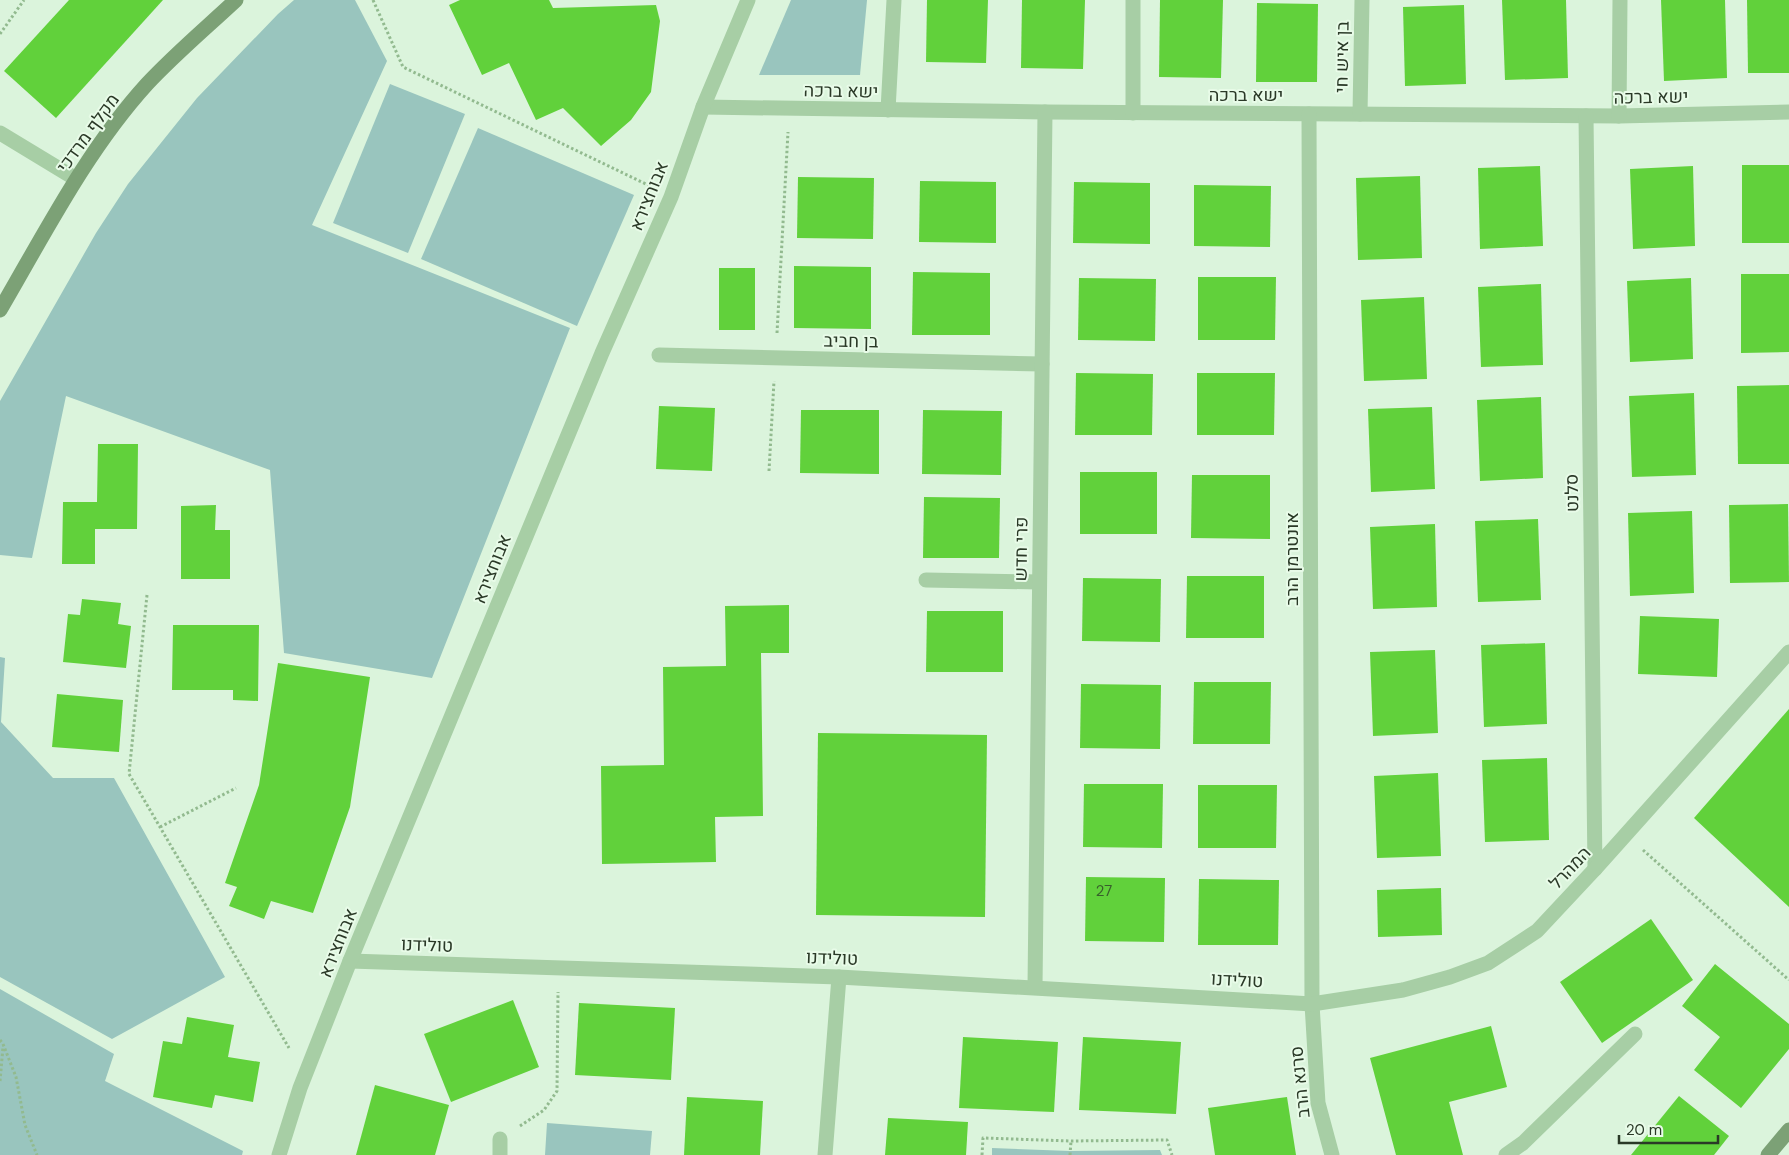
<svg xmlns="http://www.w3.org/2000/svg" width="1789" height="1155" viewBox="0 0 1789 1155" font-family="'DM Sans',Heebo,sans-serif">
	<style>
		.green { fill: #99c5be }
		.building { fill: #61d13b }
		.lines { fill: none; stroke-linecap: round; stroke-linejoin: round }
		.path { stroke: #92ba8f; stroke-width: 3; stroke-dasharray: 2.5 2.5; stroke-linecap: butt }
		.lane { stroke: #a7cea5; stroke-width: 15 }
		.street { stroke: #a7cea5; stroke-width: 15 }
		.secondary { stroke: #7ca176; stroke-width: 15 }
		.labels { text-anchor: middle; stroke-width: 4; stroke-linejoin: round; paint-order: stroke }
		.number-label { font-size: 15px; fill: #385f2c }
		.street-label { font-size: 18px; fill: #2a3927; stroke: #e8fbe8 }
	</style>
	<rect width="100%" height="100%" fill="#dbf4dc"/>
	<g class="green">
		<polygon points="294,0 355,0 387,61 312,225 570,328 432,678 284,653 270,470 66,396 32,558 0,555 0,401 96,233 128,184 197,98 278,14"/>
		<polygon points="791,0 867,0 860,75 759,75"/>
		<polygon points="390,84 465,114 408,253 333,223"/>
		<polygon points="478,128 634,195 577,326 421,259"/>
		<polygon points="0,657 5,658 1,722 53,778 114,778 225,977 112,1039 0,977"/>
		<polygon points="0,989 114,1054 105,1081 243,1151 242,1155 0,1155"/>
		<polygon points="547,1123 652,1131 650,1155 545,1155"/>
		<polygon points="992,1148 1070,1151 1160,1150 1162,1155 992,1155"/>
	</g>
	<g class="building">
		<polygon points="69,0 163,0 56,118 4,71"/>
		<polygon points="460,0 549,0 553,8 656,5 660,21 651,92 631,120 601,146 563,108 536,120 509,63 482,75 449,5"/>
		<polygon points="927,0 988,0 986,63 926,62"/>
		<polygon points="1022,0 1085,0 1083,69 1021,68"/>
		<polygon points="1160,0 1223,0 1221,78 1159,77"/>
		<polygon points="1502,0 1566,0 1568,78 1505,80"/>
		<polygon points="1661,0 1725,0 1727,78 1664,81"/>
		<polygon points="1747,0 1789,0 1789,73 1748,73"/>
		<polygon points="1257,3 1318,4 1317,82 1256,82"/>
		<polygon points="1464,5 1466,84 1405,86 1403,7"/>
		<rect x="1742" y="165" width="47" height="78"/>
		<polygon points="1540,166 1543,246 1480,249 1478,168"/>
		<polygon points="1693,166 1695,246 1633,249 1630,169"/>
		<polygon points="1420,176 1422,258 1358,260 1356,178"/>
		<polygon points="798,177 874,178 873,239 797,238"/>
		<polygon points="920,181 996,182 996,243 919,242"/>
		<polygon points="1074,182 1150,183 1150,244 1073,243"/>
		<polygon points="1194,185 1271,186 1270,247 1194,246"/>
		<polygon points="794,266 871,267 871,329 794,328"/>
		<rect x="719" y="268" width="36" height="62"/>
		<polygon points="913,272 990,273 990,335 912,335"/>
		<polygon points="1741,274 1789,274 1789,352 1741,353"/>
		<polygon points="1198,277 1276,277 1275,340 1198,340"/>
		<polygon points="1079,278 1156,279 1155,341 1078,340"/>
		<polygon points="1691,278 1693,359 1630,362 1627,281"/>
		<polygon points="1541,284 1543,365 1481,367 1478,287"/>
		<polygon points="1424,297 1427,379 1364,381 1361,300"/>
		<polygon points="1076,373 1153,374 1152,435 1075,435"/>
		<polygon points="1197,373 1275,373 1274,435 1197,435"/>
		<polygon points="1789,385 1789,464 1738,464 1737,386"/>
		<polygon points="1694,393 1696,475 1632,477 1629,396"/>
		<polygon points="1541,397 1543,478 1480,481 1477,400"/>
		<polygon points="659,406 715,408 712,471 656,469"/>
		<polygon points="1432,407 1435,489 1371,492 1368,409"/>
		<polygon points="801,410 879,410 879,474 800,473"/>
		<polygon points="923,410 1002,411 1001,475 922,474"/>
		<polygon points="98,444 138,444 137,529 95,529 95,564 62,564 63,502 97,502"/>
		<rect x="1080" y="472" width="77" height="62"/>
		<polygon points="1192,475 1270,475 1270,539 1191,538"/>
		<polygon points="924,497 1000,498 999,558 923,558"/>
		<polygon points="1788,504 1789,582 1730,583 1729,505"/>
		<polygon points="216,505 215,530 230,530 230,579 181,579 181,506"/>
		<polygon points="1692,511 1694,593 1630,596 1628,513"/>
		<polygon points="1538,519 1541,600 1478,602 1475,521"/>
		<polygon points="1435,524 1437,607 1373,609 1370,527"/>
		<polygon points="1187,576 1264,576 1264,638 1186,638"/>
		<polygon points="1083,578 1161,579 1160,642 1082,641"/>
		<polygon points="82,599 121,603 118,624 131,626 126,668 63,662 68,614 80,615"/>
		<polygon points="789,605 789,653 761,653 763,816 715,817 716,862 602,864 601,766 664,765 663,667 726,666 725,606"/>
		<polygon points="927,611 1003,611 1003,672 926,672"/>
		<polygon points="1640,616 1719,619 1717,677 1638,674"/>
		<polygon points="173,625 259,625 258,701 233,700 233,690 172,690"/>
		<polygon points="1545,643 1547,724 1484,727 1481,645"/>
		<polygon points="1435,650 1438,733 1373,736 1370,652"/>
		<polygon points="278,663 370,677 350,807 313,913 271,901 264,919 229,906 237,887 225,883 259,785"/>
		<polygon points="1194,682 1271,682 1270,744 1193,744"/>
		<polygon points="1081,684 1161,685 1160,749 1080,748"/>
		<polygon points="57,694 123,700 119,752 52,747"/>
		<polygon points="1789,709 1789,907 1694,818"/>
		<polygon points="818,733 987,735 985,917 816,915"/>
		<polygon points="1547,758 1549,840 1485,842 1482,760"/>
		<polygon points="1438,773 1441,856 1377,858 1374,776"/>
		<polygon points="1084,784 1163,784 1162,848 1083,847"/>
		<polygon points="1198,785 1277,785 1276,848 1198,848"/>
		<polygon points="1086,877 1165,878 1164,942 1085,941"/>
		<polygon points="1199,879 1279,880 1278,945 1198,945"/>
		<polygon points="1441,888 1442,935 1378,937 1377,890"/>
		<polygon points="1651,919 1693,980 1602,1043 1560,982"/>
		<polygon points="1715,964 1789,1024 1789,1049 1741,1108 1694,1070 1720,1037 1682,1006"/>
		<polygon points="513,1000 539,1067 451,1102 424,1034"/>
		<polygon points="579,1003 675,1008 671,1080 575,1075"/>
		<polygon points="187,1017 234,1025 228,1057 260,1062 253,1102 215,1095 212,1108 153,1097 163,1041 182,1044"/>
		<polygon points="1491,1026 1507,1087 1449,1102 1463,1155 1396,1155 1370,1058"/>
		<polygon points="963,1037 1058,1042 1054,1112 959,1108"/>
		<polygon points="1083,1037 1181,1042 1176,1114 1079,1110"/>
		<polygon points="375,1085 449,1105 435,1155 356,1155"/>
		<polygon points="1679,1096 1729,1136 1714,1155 1631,1155"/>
		<polygon points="687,1097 763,1101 760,1155 684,1155"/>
		<polygon points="1287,1097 1296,1155 1215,1155 1208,1108"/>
		<polygon points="888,1118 968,1122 966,1155 885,1155"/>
	</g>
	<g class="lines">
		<g class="path">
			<polyline points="373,0 403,67 650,186"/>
			<polyline points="0,34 24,0"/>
			<polyline points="777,333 788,132"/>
			<polyline points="769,471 774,381"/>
			<polyline points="147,595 129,774 289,1048"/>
			<polyline points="160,827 236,788"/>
			<polyline points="1643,850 1789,980"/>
			<polyline points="0,1040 3,1044 16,1077 25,1125 37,1155"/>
			<polyline points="0,1081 3,1047"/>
			<polyline points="520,1126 544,1110 557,1091 558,992"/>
			<polyline points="982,1155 983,1138 1071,1141 1167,1140 1172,1155"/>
			<polyline points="1070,1155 1071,1141"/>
		</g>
		<g class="lane">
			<polyline points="0,133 76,179"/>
			<polyline points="926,580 1039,582"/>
			<polyline points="500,1155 500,1139"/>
			<polyline points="825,1155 839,977"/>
			<polyline points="1506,1155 1523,1143 1635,1034"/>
		</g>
		<g class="street">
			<polyline points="703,107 1045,112 1619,116 1789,112"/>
			<polyline points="888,110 894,0"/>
			<polyline points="1133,113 1133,0"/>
			<polyline points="1309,114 1312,1004 1318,1103 1332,1155"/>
			<polyline points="1360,114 1362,0"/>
			<polyline points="1586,116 1595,869"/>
			<polyline points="1619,116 1620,0"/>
			<polyline points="659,355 1042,364"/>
			<polyline points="350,961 839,977 1312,1004 1403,990 1450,977 1488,963 1537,931 1595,869 1789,652"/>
			<polyline points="1035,987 1045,112"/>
			<polyline points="279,1155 300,1088 350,961 602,353 671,197 703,107 748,0"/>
		</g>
		<g class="secondary">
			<path d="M0,310C45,233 87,150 147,84C175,54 206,28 236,0"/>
			<polyline points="1768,1155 1789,1130"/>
		</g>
	</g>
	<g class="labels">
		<g class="number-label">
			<text x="1104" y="896">27</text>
		</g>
		<g class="street-label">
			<text transform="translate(1342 57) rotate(-89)" y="6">בן איש חי</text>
			<text transform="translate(841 91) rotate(1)" y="6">ישא ברכה</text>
			<text x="1246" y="101">ישא ברכה</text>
			<text transform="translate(1651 97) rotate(-1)" y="6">ישא ברכה</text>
			<text transform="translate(88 133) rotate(-54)" y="6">מקלף מרדכי</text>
			<text transform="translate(649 196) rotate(-68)" y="6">אבוחצירא</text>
			<text transform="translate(851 341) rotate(1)" y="6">בן חביב</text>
			<text transform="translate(1572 493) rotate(-91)" y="6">סלנט</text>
			<text transform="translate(1021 549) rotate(-89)" y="6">פרי חדש</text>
			<text transform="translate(1292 559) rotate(-90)" y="6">אונטרמן הרב</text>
			<text transform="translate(492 569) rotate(-68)" y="6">אבוחצירא</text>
			<text transform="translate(1570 868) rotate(-47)" y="6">המהרל</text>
			<text transform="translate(338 943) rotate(-68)" y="6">אבוחצירא</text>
			<text transform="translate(427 945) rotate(2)" y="6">טולידנו</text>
			<text transform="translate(832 958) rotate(2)" y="6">טולידנו</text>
			<text transform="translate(1237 980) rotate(3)" y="6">טולידנו</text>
			<text transform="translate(1300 1082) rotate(-96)" y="6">סרנא הרב</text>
		</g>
	</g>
	<path d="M1619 1135v8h99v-8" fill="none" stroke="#2a3927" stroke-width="2.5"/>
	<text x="1626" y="1135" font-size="15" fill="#2a3927" stroke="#e8fbe8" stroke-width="4" paint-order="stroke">20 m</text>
</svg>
